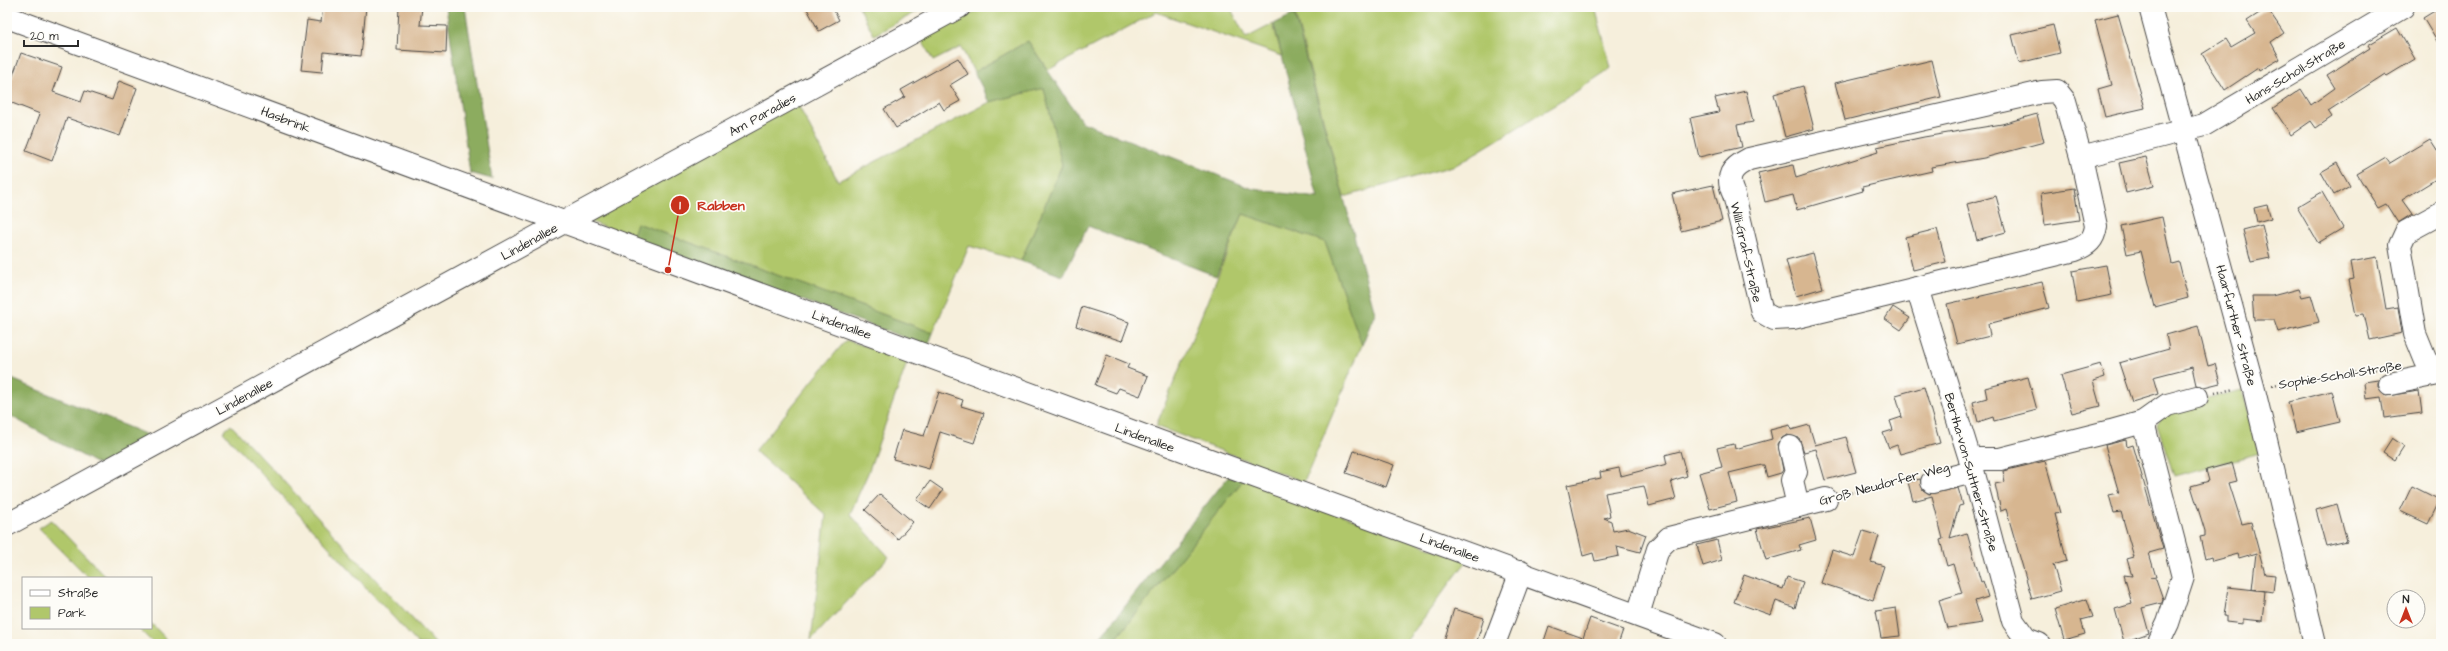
<svg xmlns="http://www.w3.org/2000/svg" width="2448" height="651" viewBox="0 0 2448 651" font-family="'Architects Daughter',sans-serif">
	<style>
		.green { fill: #b0c76b; stroke: #6e794b }
		.forest { fill: #8cac5f; stroke: #5c6c45 }
		.building { fill: #d7b690 }
		.lines { fill: none; stroke-linecap: round; stroke-linejoin: round }
		.minor-casing { stroke: #494846; stroke-width: 24 }
		.path { stroke: #494846; stroke-width: 2.5; stroke-dasharray: 1 3; stroke-linecap: butt }
		.minor { stroke: #fff; stroke-width: 22 }
		.labels { text-anchor: middle; stroke-width: 3.5; stroke-linejoin: round; paint-order: stroke }
		.street-label { font-size: 13px; fill: #2b2b2b; stroke: #fdfcf7 }
		.leader { fill: none; stroke: #c8321e; stroke-width: 1.5 }
		.callout-dot { fill: #c8321e; stroke: #fdfcf7; stroke-width: 1.5 }
		.mark-label { font-size: 12px; text-anchor: middle; font-weight: bold; fill: #fff }
		.callout-label { font-size: 14px; text-anchor: middle; font-weight: bold; fill: #c8321e; stroke: #fdfcf7; stroke-width: 3.5; stroke-linejoin: round; paint-order: stroke }
	</style>
	<rect width="100%" height="100%" fill="#fdfcf7"/>
	<filter id="ink" filterUnits="userSpaceOnUse"><feTurbulence type="fractalNoise" baseFrequency=".025" numOctaves="2"/><feDisplacementMap in="SourceGraphic" scale="8" xChannelSelector="R" yChannelSelector="G"/><feConvolveMatrix kernelMatrix="1 2 1 2 8 2 1 2 1" color-interpolation-filters="sRGB"/></filter>
	<filter id="wash" filterUnits="userSpaceOnUse"><feTurbulence type="fractalNoise" baseFrequency=".012" numOctaves="4" result="noise"/><feDisplacementMap in="SourceGraphic" scale="16" xChannelSelector="R" yChannelSelector="G"/><feGaussianBlur stdDeviation="0.9" result="paint"/><feColorMatrix in="noise" values="0 0 0 0 0 0 0 0 0 0 0 0 0 0 0 0 0 1.4 0 .05"/><feComposite in="paint" operator="in"/></filter>
	<g filter="url(#wash)">
		<rect width="100%" height="100%" fill="#f6efdc"/>
		<g class="green">
			<polygon points="859,7 920,7 920,10 874,35"/>
			<polygon points="984,7 1230,7 1246,38 1273,24 1282,56 1156,12 1048,70 1028,41 974,72 961,47 933,61 921,38"/>
			<polygon points="1293,7 1595,7 1611,68 1568,97 1456,165 1344,197"/>
			<polygon points="1044,88 1062,165 1021,261 969,246 933,333 637,223 632,238 584,219 797,103 838,181 990,102"/>
			<polygon points="1243,214 1325,242 1362,345 1304,482 1156,426"/>
			<polygon points="846,340 908,360 868,473 850,514 889,557 811,640 826,515 755,451"/>
			<polygon points="2242,390 2260,453 2174,476 2157,424 2168,407"/>
			<polygon points="231,425 436,644 418,644 223,432"/>
			<polygon points="1244,479 1467,561 1404,644 1112,644"/>
			<polygon points="51,520 107,578 89,578 39,528"/>
			<polygon points="151,623 171,644 154,644 138,628 151,628"/>
		</g>
		<g class="forest">
			<polygon points="446,7 465,7 492,179 470,173"/>
			<polygon points="1294,14 1375,313 1362,345 1325,242 1243,214 1216,276 1088,226 1063,276 1021,261 1062,165 1044,88 990,102 974,72 1028,41 1082,122 1253,189 1318,198 1274,24"/>
			<polygon points="637,223 933,333 928,346 632,238"/>
			<polygon points="7,377 150,436 101,466 7,414"/>
			<polygon points="1228,477 1244,479 1112,644 1095,644"/>
		</g>
		<g id="blocks">
			<g class="building">
				<polygon points="323,7 366,7 361,56 324,52 322,72 301,70 307,20 321,22"/>
				<polygon points="399,7 422,7 420,25 447,26 446,53 397,50"/>
				<polygon points="806,7 832,7 839,20 819,31"/>
				<polygon points="2441,7 2441,48 2423,18"/>
				<polygon points="2267,8 2284,33 2271,42 2280,59 2259,71 2258,68 2225,90 2202,54 2226,39 2231,47 2255,33 2247,21"/>
				<polygon points="2118,14 2145,108 2105,117 2098,89 2112,85 2095,20"/>
				<polygon points="2053,25 2060,53 2019,63 2012,35"/>
				<polygon points="2397,28 2415,59 2387,76 2385,74 2328,111 2332,117 2316,128 2311,121 2291,135 2273,108 2301,89 2311,105 2335,88 2327,75 2370,48 2368,45"/>
				<polygon points="21,53 62,67 53,92 81,102 85,91 112,100 119,81 137,88 120,136 67,118 52,161 26,151 40,114 7,101 7,92"/>
				<polygon points="958,58 968,74 950,85 960,101 944,110 939,102 896,128 884,109 905,97 901,90"/>
				<polygon points="1932,60 1941,97 1845,120 1835,83"/>
				<polygon points="1803,86 1814,129 1785,137 1774,94"/>
				<polygon points="1746,91 1753,122 1737,125 1742,147 1699,157 1690,118 1719,112 1715,98"/>
				<polygon points="2037,114 2044,142 1984,158 1931,167 1932,171 1862,187 1863,191 1797,210 1793,195 1765,202 1758,173 1793,165 1796,178 1878,152 1877,147 1924,137 2002,124"/>
				<polygon points="2430,139 2441,156 2441,176 2402,200 2412,214 2398,223 2386,204 2378,208 2357,174 2386,157 2390,163"/>
				<polygon points="2146,157 2154,186 2126,193 2119,163"/>
				<polygon points="2337,163 2350,186 2334,195 2321,172"/>
				<polygon points="1713,185 1722,221 1681,231 1672,194"/>
				<polygon points="2074,188 2079,220 2045,225 2041,193"/>
				<polygon points="2322,192 2343,228 2318,243 2297,207"/>
				<polygon points="1996,196 2006,232 1977,240 1967,204"/>
				<polygon points="2267,205 2271,218 2257,222 2254,208"/>
				<polygon points="2162,217 2172,264 2179,262 2188,298 2155,307 2141,251 2127,254 2121,226"/>
				<polygon points="2262,225 2270,258 2251,262 2243,230"/>
				<polygon points="1937,229 1946,262 1913,270 1905,237"/>
				<polygon points="1813,253 1823,288 1796,296 1786,260"/>
				<polygon points="2377,257 2386,309 2398,307 2402,333 2370,340 2364,314 2356,315 2349,280 2354,279 2351,262"/>
				<polygon points="2106,265 2112,295 2077,302 2072,271"/>
				<polygon points="2042,282 2049,308 1988,324 1990,336 1957,344 1947,304"/>
				<polygon points="2299,289 2302,297 2311,295 2319,322 2278,332 2274,320 2254,320 2252,296 2272,296"/>
				<polygon points="1082,307 1129,322 1122,341 1076,326"/>
				<polygon points="1893,307 1910,318 1901,330 1885,319"/>
				<polygon points="2198,326 2208,366 2215,364 2220,383 2204,387 2196,385 2192,367 2153,377 2158,394 2132,402 2119,363 2169,349 2166,335"/>
				<polygon points="1107,355 1129,364 1127,368 1148,376 1140,396 1119,388 1116,393 1095,385"/>
				<polygon points="2101,364 2105,377 2093,381 2100,406 2072,413 2061,375"/>
				<polygon points="2028,377 2037,410 1994,421 1993,417 1978,422 1973,402 1987,398 1985,388"/>
				<polygon points="2378,380 2378,387 2386,396 2419,391 2422,413 2384,418 2381,397 2366,399 2364,382"/>
				<polygon points="1924,387 1940,443 1900,454 1897,445 1889,448 1883,433 1893,430 1890,421 1902,417 1896,395"/>
				<polygon points="2332,391 2340,422 2296,432 2288,402"/>
				<polygon points="939,392 963,400 961,406 984,413 974,443 940,432 929,469 893,459 902,430 924,436"/>
				<polygon points="1790,425 1791,430 1809,425 1815,445 1846,437 1856,472 1825,480 1816,449 1804,452 1799,438 1787,435 1782,438 1778,444 1783,470 1781,473 1767,477 1764,465 1762,465 1729,473 1737,502 1710,509 1699,473 1722,467 1717,448 1734,444 1735,449 1772,439 1770,430"/>
				<polygon points="2392,438 2404,446 2395,460 2383,452"/>
				<polygon points="2126,440 2127,447 2133,445 2163,549 2149,553 2156,577 2150,578 2156,579 2163,599 2162,603 2142,608 2149,633 2124,642 2115,609 2132,604 2124,575 2132,576 2127,559 2134,557 2121,512 2114,513 2109,495 2119,493 2105,445"/>
				<polygon points="1354,451 1394,465 1386,487 1346,473"/>
				<polygon points="1680,451 1687,476 1671,481 1676,499 1649,506 1644,486 1605,493 1610,516 1604,518 1611,521 1613,531 1628,528 1646,535 1640,552 1617,546 1619,556 1595,561 1593,553 1583,556 1567,485 1601,478 1600,472 1619,468 1621,476 1667,464 1665,455"/>
				<polygon points="2045,461 2060,513 2055,514 2067,561 2053,565 2061,591 2032,599 2006,509 2001,511 1995,484 2005,482 2003,471"/>
				<polygon points="2232,463 2237,481 2229,483 2242,524 2251,522 2265,574 2275,575 2273,592 2252,589 2256,553 2239,558 2238,554 2212,561 2211,557 2205,559 2200,537 2205,536 2205,531 2191,486 2209,481 2206,470"/>
				<polygon points="1920,479 1923,490 1929,494 1958,488 1963,505 1959,506 1950,538 1967,533 1981,582 1983,581 1988,597 1975,601 1982,623 1947,628 1939,600 1962,593 1953,564 1947,566 1940,540 1943,539 1932,496 1913,501 1908,482"/>
				<polygon points="930,481 943,490 930,509 917,500"/>
				<polygon points="2412,486 2440,500 2428,524 2400,511"/>
				<polygon points="880,494 913,522 898,539 865,510"/>
				<polygon points="2337,504 2347,541 2326,546 2316,510"/>
				<polygon points="1810,518 1816,540 1799,545 1801,550 1766,560 1757,529"/>
				<polygon points="1863,531 1879,536 1871,562 1884,566 1873,600 1821,583 1832,550 1854,557"/>
				<polygon points="1717,540 1722,560 1703,566 1697,545"/>
				<polygon points="1744,575 1783,589 1787,577 1803,582 1795,608 1776,601 1771,615 1734,602"/>
				<polygon points="2228,587 2265,591 2262,621 2243,619 2243,624 2226,622 2226,616 2224,616"/>
				<polygon points="2087,599 2093,617 2081,620 2085,634 2064,640 2055,609"/>
				<polygon points="1896,608 1900,636 1881,638 1876,611"/>
				<polygon points="1454,609 1484,618 1476,644 1443,644"/>
				<polygon points="1590,618 1623,630 1618,644 1543,644 1549,626 1583,638"/>
			</g>
		</g>
	</g>
	<g filter="url(#ink)">
		<use href="#blocks" fill-opacity="0" stroke="#494846" stroke-width="1"/>
		<g class="lines">
			<g class="minor-casing">
				<g id="minor">
					<polyline points="2150,7 2254,390 2315,644"/>
					<polyline points="7,17 1237,470 1715,644"/>
					<path d="M2081,157L2096,226C2094,240 2088,245 2075,250L1793,318L1774,319L1762,312L1734,195C1725,176 1731,168 1749,159L2042,92L2057,91L2065,101L2081,157L2204,125L2403,7"/>
					<polyline points="2441,213 2406,232 2400,245 2415,334 2426,361 2441,373"/>
					<polyline points="1917,288 1970,459 2013,621 2026,639 2039,644"/>
					<polyline points="2390,384 2438,374 2440,372"/>
					<polyline points="2143,422 2183,577 2168,623 2158,644"/>
					<polyline points="1790,447 1796,472 1792,480 1798,506"/>
					<polyline points="1970,459 2000,459 2111,431 2143,422 2167,405 2197,397"/>
					<polyline points="1932,482 1973,472"/>
					<polyline points="7,525 959,7"/>
					<polyline points="1638,615 1658,549 1669,538 1826,499"/>
					<polyline points="1494,644 1521,572"/>
				</g>
			</g>
			<g class="path">
				<polyline points="2272,385 2378,368"/>
				<polyline points="2215,393 2234,389"/>
				<polyline points="1843,495 1914,475"/>
			</g>
			<use href="#minor" class="minor"/>
		</g>
	</g>
	<g class="labels">
		<g class="street-label">
			<text transform="translate(2295 71) rotate(-31)" y="5">Hans-Scholl-Straße</text>
			<text transform="translate(762 114) rotate(-29)" y="5">Am Paradies</text>
			<text transform="translate(286 119) rotate(21)" y="5">Hasbrink</text>
			<text transform="translate(529 241) rotate(-29)" y="5">Lindenallee</text>
			<text transform="translate(1747 252) rotate(77)" y="5">Willi-Graf-Straße</text>
			<text transform="translate(842 324) rotate(20)" y="5">Lindenallee</text>
			<text transform="translate(2237 325) rotate(75)" y="5">Haarfurther Straße</text>
			<text transform="translate(2340 374) rotate(-9)" y="5">Sophie-Scholl-Straße</text>
			<text transform="translate(244 396) rotate(-29)" y="5">Lindenallee</text>
			<text transform="translate(1145 437) rotate(20)" y="5">Lindenallee</text>
			<text transform="translate(1972 472) rotate(74)" y="5">Bertha-von-Suttner-Straße</text>
			<text transform="translate(1884 483) rotate(-15)" y="5">Groß Neudorfer Weg</text>
			<text transform="translate(1450 547) rotate(20)" y="5">Lindenallee</text>
		</g>
	</g>
	<path class="leader" d="M668 270L680 205"/>
	<g class="callout-dot">
		<circle cx="668" cy="270" r="4"/>
		<circle cx="680" cy="205" r="10"/>
	</g>
	<g class="mark-label">
		<text x="680" y="209">1</text>
	</g>
	<g class="callout-label">
		<text x="721" y="210">Rabben</text>
	</g>
	<rect width="2448" height="651" fill="none" stroke="#fdfcf7" stroke-width="24"/>
	<rect x="22" y="577" width="130" height="52" fill="#fdfcf7" stroke="#a9a8a5"/>
	<rect x="30" y="590" width="20" height="6" fill="#ffffff" stroke="#a9a8a5"/>
	<text x="58" y="597" font-size="12" fill="#2b2b2b">Straße</text>
	<rect x="30" y="607" width="20" height="12" fill="#b0c76b" stroke="#a9a8a5"/>
	<text x="58" y="617" font-size="12" fill="#2b2b2b">Park</text>
	<g transform="translate(2406 609)"><circle r="19" fill="#fdfcf7" stroke="#a9a8a5"/>
	<path d="M0-3L7 15L0 10L-7 15Z" fill="#c8321e"/>
	<text y="-6" font-size="11" font-weight="bold" text-anchor="middle" fill="#2b2b2b">N</text>
	</g>
	<path d="M24 40v6h54v-6" fill="none" stroke="#2b2b2b" stroke-width="2"/>
	<text x="30" y="40" font-size="12" fill="#2b2b2b" stroke="#fdfcf7" stroke-width="3" paint-order="stroke">20 m</text>
</svg>
